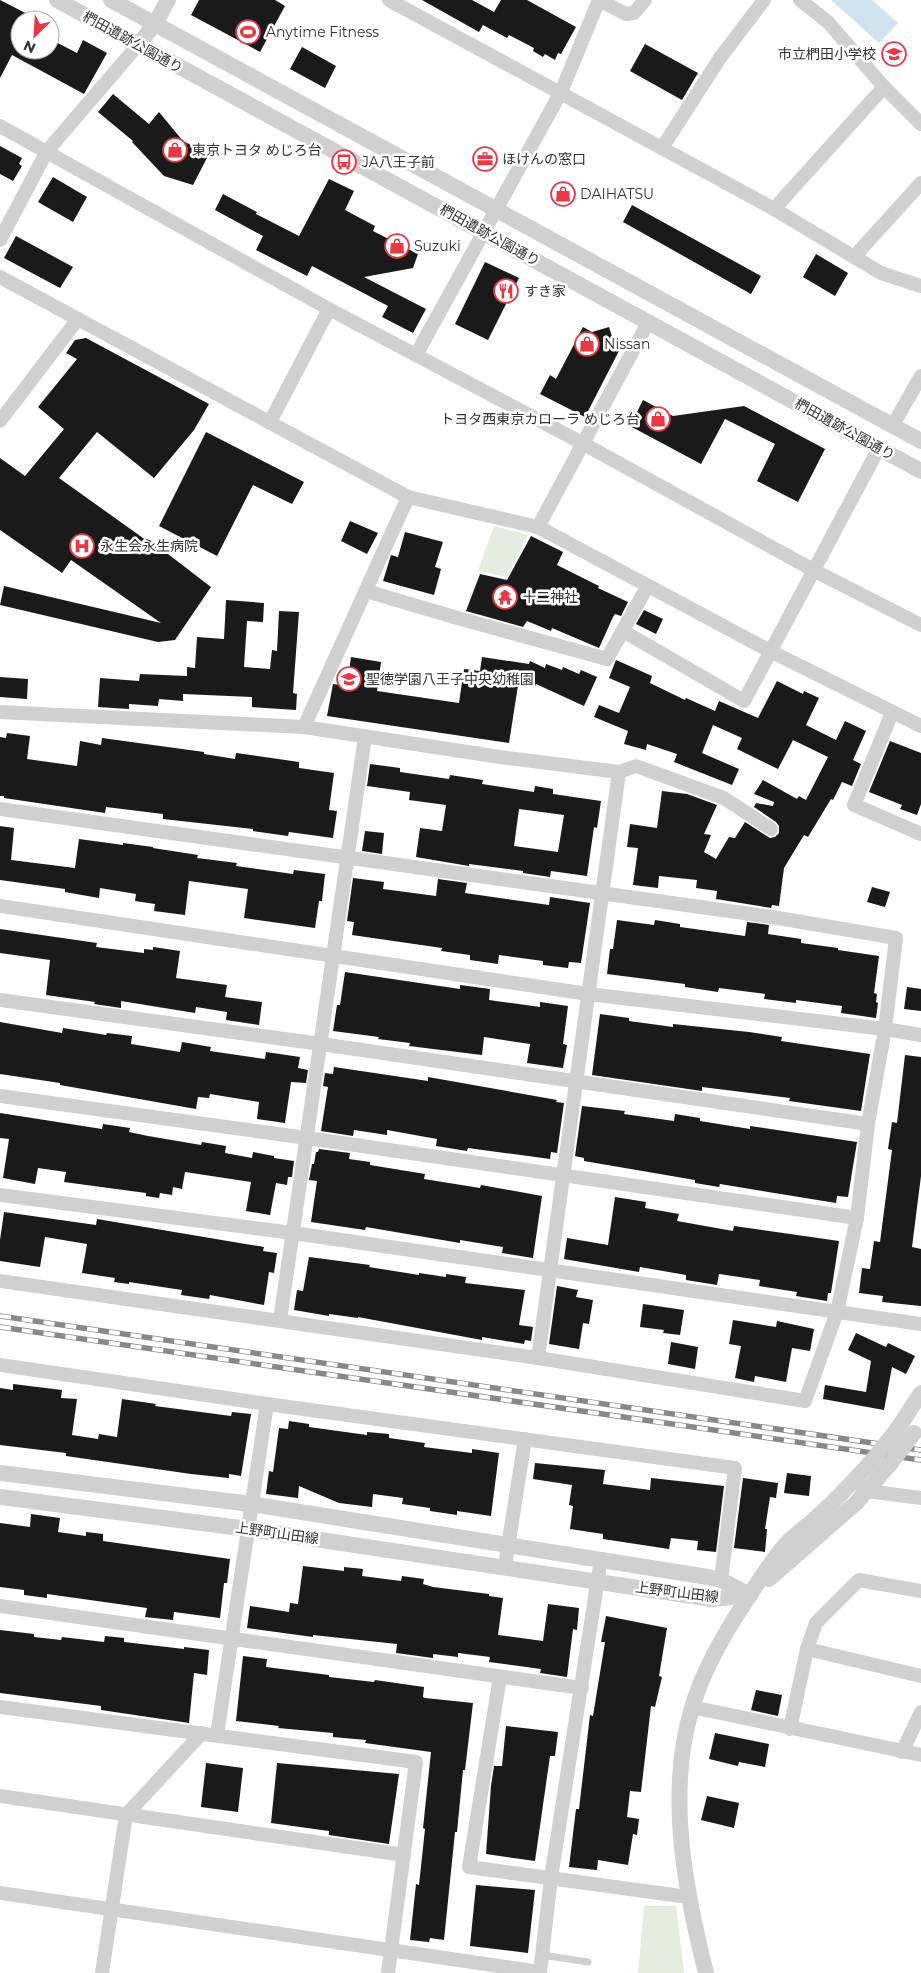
<svg xmlns="http://www.w3.org/2000/svg" width="921" height="1973" viewBox="0 0 921 1973" font-family="Montserrat,'Noto Sans JP',sans-serif">
	<style>
		.green { fill: #e6ecdf }
		.water { fill: #cfe2ee }
		.building { fill: #1a1a1a; fill-rule: evenodd }
		.lines { fill: none; stroke-linecap: round; stroke-linejoin: round }
		.service { stroke: #d0d0d0; stroke-width: 7 }
		.minor { stroke: #d0d0d0; stroke-width: 14 }
		.tertiary { stroke: #d0d0d0; stroke-width: 16 }
		.rail-casing { stroke: #888; stroke-width: 5.5 }
		.rail { stroke: #fff; stroke-width: 4; stroke-dasharray: 11; stroke-linecap: butt }
		.tertiary-bridge { stroke: #d0d0d0; stroke-width: 16 }
		.labels { text-anchor: middle; stroke-width: 5; stroke-linejoin: round; paint-order: stroke }
		.poi-label { font-size: 14px; fill: #333; stroke: #fff; text-anchor: start }
		.street-label { font-size: 14px; fill: #333; stroke: #fff }
	</style>
	<rect width="100%" height="100%" fill="#fff"/>
	<g class="green">
		<polygon points="494,526 528,535 507,577 478,571"/>
		<polygon points="644,1906 676,1906 684,1973 638,1973"/>
	</g>
	<polygon class="water" points="831,0 872,0 898,23 879,43"/>
	<g class="building">
		<polygon points="0,0 39,20 20,20 20,50 50,50 50,39 77,53 83,40 107,53 84,94 12,55 0,78"/>
		<polygon points="199,0 275,0 285,6 260,52 191,15"/>
		<polygon points="422,0 472,0 494,12 501,0 527,0 576,27 561,54 558,53 555,60 545,54 543,57 533,51 534,48 509,35 507,38 483,25 479,32"/>
		<polygon points="645,44 698,73 682,100 630,71"/>
		<polygon points="302,47 336,66 325,88 290,69"/>
		<polygon points="113,94 149,124 159,112 183,141 209,154 193,185 164,176 132,142 133,141 98,112"/>
		<polygon points="0,146 22,158 19,164 22,166 13,181 0,174"/>
		<polygon points="53,177 87,197 73,222 38,202"/>
		<polygon points="329,179 354,191 345,210 375,226 373,231 418,254 413,268 364,277 426,309 413,333 382,317 388,306 312,266 307,276 256,250 263,236 215,210 223,194 257,212 256,214 299,236"/>
		<polygon points="632,205 761,276 751,294 623,222"/>
		<polygon points="16,236 73,267 60,288 4,258"/>
		<polygon points="816,254 848,273 835,296 803,277"/>
		<polygon points="485,262 519,278 488,340 455,324"/>
		<polygon points="583,327 592,332 609,327 614,343 621,347 585,417 540,394 550,375 556,379"/>
		<polygon points="86,338 209,404 194,430 154,478 97,432 59,478 150,543 151,541 211,587 175,640 158,642 0,605 4,586 161,623 71,560 62,573 0,530 0,458 25,476 64,429 38,407 77,359 66,353 75,340"/>
		<polygon points="643,400 673,416 744,406 825,449 798,502 757,481 775,444 725,419 701,464 630,426"/>
		<polygon points="206,432 304,482 292,504 253,485 217,556 159,526"/>
		<polygon points="350,521 378,533 367,554 341,541"/>
		<polygon points="405,532 443,542 435,567 441,569 434,595 383,581 391,555 398,557"/>
		<polygon points="531,536 563,552 557,565 599,586 598,588 628,602 621,616 615,614 613,617 599,648 552,628 551,631 527,621 523,627 466,611 480,574 507,580"/>
		<polygon points="226,600 264,603 263,622 247,621 244,667 270,669 272,650 277,651 279,611 299,612 293,693 297,694 296,710 252,707 252,697 183,694 183,701 159,699 158,706 129,704 129,709 98,707 100,678 139,681 140,674 187,676 187,667 195,668 197,637 224,639"/>
		<polygon points="644,610 663,619 656,634 636,624"/>
		<polygon points="351,657 381,662 377,691 459,703 464,669 480,671 482,657 529,664 530,661 545,668 546,664 562,670 563,667 579,674 581,670 597,677 584,706 536,684 535,686 519,679 509,743 327,716 333,684 347,686"/>
		<polygon points="616,660 652,676 650,683 685,700 686,698 715,711 719,701 758,718 777,681 803,694 804,691 819,698 806,725 836,740 845,721 866,731 853,760 861,764 852,786 842,782 833,800 831,799 808,837 804,835 784,868 779,906 772,905 771,908 716,899 717,891 696,888 697,880 659,876 658,888 633,885 638,848 627,847 630,824 657,828 662,791 687,794 717,805 704,834 711,835 704,852 716,859 729,837 735,838 745,822 770,838 775,837 779,833 779,826 776,822 754,807 756,803 773,806 774,802 754,794 763,780 797,799 799,796 806,800 828,757 793,740 778,769 737,749 742,738 713,725 702,753 739,769 732,785 674,762 677,754 647,744 646,750 624,744 628,731 594,717 599,705 619,713 630,687 609,678"/>
		<polygon points="0,677 28,679 27,699 0,697"/>
		<polygon points="7,733 30,736 27,759 77,766 80,741 101,745 102,738 204,752 204,754 235,759 236,753 299,762 299,768 334,773 329,810 337,811 333,838 289,832 288,836 253,831 253,829 163,819 163,814 106,807 105,813 4,798 4,796 0,796 0,737 6,738"/>
		<polygon points="890,741 921,753 921,804 917,815 900,809 902,805 869,792"/>
		<path d="M370,764L400,768V772L449,779L450,775L483,780L482,784L534,792L535,786L553,789V794L601,801L597,828L594,827L587,876L551,871L550,877L523,873V871L469,864V866L416,857L420,828L442,831L446,805L409,800L410,792L367,786ZM519,809L564,815L558,852L514,846Z"/>
		<polygon points="0,826 14,828 11,860 75,868 79,839 123,845 123,843 153,847 153,848 198,855 197,858 237,863 236,866 293,874 294,870 325,874 322,901 319,901 315,928 244,918 248,889 189,881 185,915 154,911 155,904 135,901 136,894 100,888 99,898 65,892 65,889 0,880"/>
		<polygon points="365,831 384,833 382,854 362,851"/>
		<polygon points="353,878 384,882 383,889 436,896 438,879 467,883 465,893 549,905 550,897 590,903 581,963 569,962 568,968 543,965 543,961 499,955 498,964 470,960 470,955 441,951 442,948 352,935 354,922 347,921"/>
		<polygon points="872,887 890,892 885,907 867,902"/>
		<polygon points="617,920 654,925 655,920 680,924 680,927 745,936 747,922 769,925 768,934 801,939 801,943 838,948 838,950 879,956 874,993 877,994 876,1002 878,1003 876,1018 841,1013 842,1006 796,1000 796,1003 764,999 765,994 719,988 718,992 685,987 685,984 607,974 610,949 613,949"/>
		<polygon points="0,929 97,943 96,947 144,953 144,949 153,950 153,947 180,951 176,978 227,985 225,997 262,1002 259,1025 226,1020 227,1012 196,1007 195,1013 121,1001 121,1008 94,1004 95,1002 46,995 50,960 0,953"/>
		<polygon points="345,972 460,989 460,985 490,989 489,1000 540,1007 540,1002 568,1006 563,1044 567,1045 563,1068 527,1063 530,1044 484,1037 482,1055 409,1046 410,1043 378,1039 379,1037 333,1031 337,1005 340,1005"/>
		<polygon points="907,987 921,989 921,1011 904,1009"/>
		<polygon points="600,1014 629,1018 629,1021 673,1027 673,1024 749,1032 782,1037 781,1041 870,1054 861,1111 789,1101 790,1098 702,1087 702,1091 592,1075"/>
		<polygon points="0,1022 62,1033 63,1028 106,1035 107,1033 132,1036 131,1044 180,1052 182,1042 211,1047 210,1051 265,1059 266,1052 300,1057 298,1068 308,1070 306,1083 291,1082 285,1123 257,1119 259,1102 210,1094 209,1098 198,1097 196,1109 60,1085 60,1083 0,1074"/>
		<polygon points="905,1055 921,1057 921,1176 912,1247 921,1249 921,1306 882,1302 883,1296 859,1293 862,1268 870,1269 874,1241 880,1242 892,1150 888,1149 892,1122 897,1123"/>
		<polygon points="334,1067 428,1081 428,1077 557,1100 556,1102 564,1103 557,1153 551,1152 550,1159 468,1148 467,1151 436,1146 437,1139 387,1130 387,1135 354,1130 353,1136 321,1131 328,1087 323,1086 325,1073 333,1074"/>
		<polygon points="582,1106 625,1111 624,1114 674,1121 675,1114 700,1118 700,1121 750,1129 750,1126 857,1142 848,1197 837,1196 836,1203 720,1184 719,1187 695,1183 695,1180 584,1161 584,1158 575,1156"/>
		<polygon points="0,1113 102,1129 103,1124 130,1128 129,1132 148,1136 201,1145 202,1142 226,1146 225,1153 252,1158 253,1152 274,1156 274,1158 294,1161 292,1177 288,1177 287,1185 276,1183 270,1215 246,1211 251,1182 185,1172 182,1189 173,1187 172,1195 160,1193 159,1198 146,1196 146,1193 64,1182 66,1172 38,1168 35,1184 3,1178 9,1139 0,1138"/>
		<polygon points="319,1149 350,1153 349,1159 370,1162 370,1165 425,1174 424,1179 480,1188 481,1185 542,1196 533,1258 502,1253 503,1247 460,1240 460,1243 366,1227 365,1230 311,1222 317,1181 309,1180 312,1164 314,1164 316,1152 318,1152"/>
		<polygon points="615,1197 646,1202 645,1208 679,1214 677,1221 733,1231 734,1226 839,1241 831,1293 828,1293 827,1301 796,1296 797,1292 759,1286 760,1280 719,1274 717,1285 686,1280 686,1275 640,1267 639,1272 564,1259 567,1238 608,1245"/>
		<polygon points="4,1212 96,1225 97,1219 264,1247 263,1251 277,1253 274,1273 269,1272 264,1305 210,1295 209,1299 181,1295 182,1290 129,1282 129,1284 114,1282 115,1278 82,1273 87,1244 45,1237 40,1267 0,1261 0,1240"/>
		<polygon points="309,1257 370,1265 369,1267 419,1275 419,1273 446,1277 446,1274 466,1277 465,1283 525,1290 519,1325 533,1327 531,1341 525,1340 524,1344 482,1337 482,1340 358,1317 358,1318 329,1314 329,1316 294,1310 297,1290 303,1291"/>
		<polygon points="557,1286 578,1290 576,1297 593,1300 589,1324 583,1323 579,1349 549,1344"/>
		<polygon points="643,1304 684,1310 680,1335 663,1333 664,1330 640,1327"/>
		<polygon points="733,1320 776,1327 777,1321 814,1329 810,1351 792,1348 786,1382 755,1376 754,1382 735,1378 741,1346 729,1344"/>
		<polygon points="856,1333 886,1347 888,1343 915,1356 906,1374 892,1367 884,1410 823,1399 825,1385 866,1392 871,1361 848,1350"/>
		<polygon points="671,1342 698,1347 695,1369 668,1364"/>
		<polygon points="13,1384 62,1390 61,1398 77,1399 72,1435 98,1439 99,1434 117,1437 122,1399 156,1404 155,1406 231,1416 232,1412 251,1414 241,1476 229,1474 229,1478 191,1474 66,1456 66,1453 0,1445 0,1388 13,1390"/>
		<polygon points="289,1421 309,1424 309,1427 367,1435 367,1432 389,1434 389,1438 425,1443 424,1447 472,1453 472,1449 499,1453 491,1516 457,1511 457,1515 430,1511 430,1508 402,1504 403,1498 373,1494 372,1507 339,1503 299,1486 298,1498 266,1494 269,1471 273,1472 279,1428 288,1429"/>
		<polygon points="535,1463 605,1470 603,1484 650,1490 651,1478 724,1486 716,1552 697,1550 698,1541 671,1538 669,1549 603,1539 603,1534 570,1529 573,1506 569,1505 572,1485 533,1479"/>
		<polygon points="787,1473 811,1476 809,1496 784,1493"/>
		<polygon points="743,1478 778,1483 776,1498 770,1497 765,1529 767,1529 765,1552 734,1548"/>
		<polygon points="31,1514 60,1518 58,1532 86,1536 86,1532 103,1534 103,1541 230,1559 227,1583 224,1583 220,1618 174,1612 173,1620 145,1617 147,1608 47,1594 47,1598 24,1595 24,1590 0,1587 0,1523 30,1527"/>
		<polygon points="303,1566 344,1571 344,1567 363,1569 362,1576 401,1581 402,1576 424,1579 423,1584 433,1587 489,1594 489,1596 503,1598 498,1635 543,1641 548,1604 579,1608 577,1630 573,1629 567,1677 540,1673 541,1669 489,1662 490,1657 458,1653 458,1657 433,1654 433,1658 396,1653 397,1644 313,1635 313,1637 247,1628 250,1606 289,1612 290,1603 298,1604"/>
		<polygon points="606,1616 667,1628 659,1676 662,1677 655,1707 651,1706 641,1792 630,1791 627,1817 639,1819 637,1835 633,1834 628,1865 598,1860 597,1870 569,1867 576,1809 579,1809 590,1715 593,1716 605,1642 601,1642"/>
		<polygon points="0,1630 34,1634 34,1637 61,1640 62,1637 104,1642 105,1636 124,1638 124,1642 184,1649 184,1647 209,1650 207,1675 194,1673 189,1723 101,1710 101,1706 0,1693"/>
		<polygon points="243,1656 267,1659 266,1667 329,1675 329,1677 374,1682 375,1680 424,1687 423,1697 425,1698 473,1703 465,1770 463,1770 457,1832 455,1832 444,1940 430,1938 429,1942 410,1940 416,1884 419,1885 425,1829 423,1828 431,1752 365,1743 366,1740 333,1737 333,1733 278,1728 279,1726 236,1721"/>
		<polygon points="756,1690 782,1695 778,1716 751,1710"/>
		<polygon points="506,1726 558,1732 555,1756 550,1756 535,1861 486,1854 491,1786 494,1766 502,1766"/>
		<polygon points="715,1733 769,1744 765,1767 739,1762 738,1766 709,1759"/>
		<polygon points="206,1763 243,1768 238,1812 201,1807"/>
		<polygon points="277,1763 399,1774 389,1844 329,1835 329,1831 271,1823"/>
		<polygon points="707,1796 739,1803 734,1828 701,1820"/>
		<polygon points="476,1885 535,1890 528,1953 470,1946"/>
	</g>
	<g class="lines">
		<polyline class="service" points="542,1955 588,1962"/>
		<g class="minor">
			<polyline points="389,0 774,209 881,273 921,286"/>
			<polyline points="599,0 626,14 634,13 645,0"/>
			<polyline points="800,0 828,22 884,87 921,124"/>
			<polyline points="0,126 329,309 582,443 815,571 921,625"/>
			<polyline points="662,148 720,58 764,0"/>
			<polyline points="774,209 884,87"/>
			<polyline points="0,240 47,151 138,45"/>
			<polyline points="854,257 921,183"/>
			<polyline points="0,277 408,497 538,527 770,651 921,726"/>
			<polyline points="416,355 561,92 599,0"/>
			<polyline points="0,421 78,319"/>
			<polyline points="270,422 329,309"/>
			<polyline points="893,425 921,376"/>
			<polyline points="538,527 649,321"/>
			<polyline points="366,591 461,619 607,659 647,587"/>
			<polyline points="623,631 744,701 879,448"/>
			<polyline points="0,712 304,727 500,757 619,772 636,766 724,798 771,829"/>
			<polyline points="892,713 854,805 921,834"/>
			<polyline points="304,727 408,497"/>
			<polyline points="0,809 772,917 896,938 885,1029 868,1124 857,1218 837,1312 805,1401 538,1358 0,1281"/>
			<polyline points="0,906 588,994 885,1029 921,1035"/>
			<polyline points="0,1000 321,1044 868,1124"/>
			<polyline points="0,1096 307,1138 857,1218"/>
			<polyline points="0,1195 293,1233 921,1324"/>
			<polyline points="280,1320 365,737"/>
			<polyline points="538,1358 619,772"/>
			<polyline points="0,1365 267,1404 735,1468 721,1580"/>
			<polyline points="860,1485 867,1491 921,1498"/>
			<polyline points="505,1566 525,1439"/>
			<polyline points="0,1606 582,1688"/>
			<polyline points="807,1649 816,1623 859,1580 921,1591"/>
			<polyline points="500,1677 469,1867 688,1897"/>
			<polyline points="0,1707 416,1762 388,1973"/>
			<polyline points="692,1707 921,1755"/>
			<polyline points="790,1729 807,1649 921,1676"/>
			<polyline points="217,1735 267,1404"/>
			<polyline points="902,1752 921,1712"/>
			<polyline points="0,1796 404,1855"/>
			<polyline points="0,1893 540,1972"/>
			<polyline points="102,1973 126,1815 202,1733"/>
			<polyline points="540,1973 551,1878 601,1559"/>
		</g>
		<g class="tertiary">
			<polyline points="57,0 921,471"/>
			<polyline points="111,0 921,441"/>
			<polyline points="138,45 155,24 168,0"/>
			<polyline points="896,1431 921,1393"/>
			<polyline points="0,1473 251,1504 708,1577 721,1580 750,1595"/>
			<polyline points="0,1497 248,1529 712,1599 750,1595"/>
			<polyline points="769,1579 856,1503 889,1465"/>
			<path d="M706,1973C685,1890 666,1793 692,1708C702,1673 720,1641 740,1610C754,1589 768,1565 785,1545C794,1535 806,1527 816,1518C835,1501 852,1483 869,1464"/>
		</g>
		<g class="rail-casing">
			<g id="rail">
				<polyline points="0,1316 921,1450"/>
				<polyline points="0,1327 921,1460"/>
			</g>
		</g>
		<use href="#rail" class="rail"/>
		<g class="tertiary-bridge">
			<polyline points="869,1464 896,1431"/>
			<polyline points="889,1465 914,1433"/>
		</g>
	</g>
	<defs>
		<g id="stadium-ring" transform="scale(1.25)"><circle r="9.5" fill="#fff" stroke="#e63946" stroke-width="1.5"/><path d="M0-5a6.5 5 0 1 0 0 10a6.5 5 0 1 0 0-10ZM-3.5-1.8h7v3.6h-7Z" fill="#e63946"/></g>
		<g id="school-ring" transform="scale(1.25)"><circle r="9.5" fill="#fff" stroke="#e63946" stroke-width="1.5"/><path d="M0-5L7-2L0 1L-7-2ZM-4 1L0 2.5L4 1V4Q0 6-4 4Z" fill="#e63946"/></g>
		<g id="shop-ring" transform="scale(1.25)"><circle r="9.5" fill="#fff" stroke="#e63946" stroke-width="1.5"/><path d="M-5-2.5h2.3a2.7 3.5 0 0 1 5.4 0H5L5.5 6h-11ZM-1.5-2.5h3a1.5 2.3 0 0 0-3 0Z" fill="#e63946"/></g>
		<g id="office-ring" transform="scale(1.25)"><circle r="9.5" fill="#fff" stroke="#e63946" stroke-width="1.5"/><path d="M-6-3h4V-5.5h4V-3h4V5H-6ZM-1-4.5V-3h2v-1.5ZM-6 0V1H6V0Z" fill="#e63946"/></g>
		<g id="bus-ring" transform="scale(1.25)"><circle r="9.5" fill="#fff" stroke="#e63946" stroke-width="1.5"/><path d="M-5-6H5V4H4V6H2V4H-2V6H-4V4H-5ZM-3.5-4V0h7V-4ZM-3.5 1.2v1.5H-2V1.2ZM2 1.2v1.5H3.5V1.2Z" fill="#e63946"/></g>
		<g id="restaurant-ring" transform="scale(1.25)"><circle r="9.5" fill="#fff" stroke="#e63946" stroke-width="1.5"/><path d="M-5-6h1v4h1v-4h1v4h1v-4h1v5L-1.5 .5V6h-2V.5L-5-1ZM5-6V6H3V1.5H1.5Q1.5-4 5-6Z" fill="#e63946"/></g>
		<g id="hospital-ring" transform="scale(1.25)"><circle r="9.5" fill="#fff" stroke="#e63946" stroke-width="1.5"/><path d="M-5-5h3v3.5h4V-5h3V5h-3V1.5h-4V5h-3Z" fill="#e63946"/></g>
		<g id="temple-ring" transform="scale(1.25)"><circle r="9.5" fill="#fff" stroke="#e63946" stroke-width="1.5"/><path d="M0-6L5-2H3V0L6.5 2.5H4V6H1.5V3h-3V6H-4V2.5H-6.5L-3 0V-2H-5Z" fill="#e63946"/></g>
	</defs>
	<g fill-rule="evenodd">
		<use href="#stadium-ring" x="248" y="32"/>
		<use href="#school-ring" x="894" y="54"/>
		<use href="#shop-ring" x="175" y="150"/>
		<use href="#office-ring" x="485" y="159"/>
		<use href="#bus-ring" x="344" y="162"/>
		<use href="#shop-ring" x="563" y="194"/>
		<use href="#shop-ring" x="397" y="246"/>
		<use href="#restaurant-ring" x="506" y="291"/>
		<use href="#shop-ring" x="587" y="344"/>
		<use href="#shop-ring" x="658" y="419"/>
		<use href="#hospital-ring" x="82" y="546"/>
		<use href="#temple-ring" x="505" y="597"/>
		<use href="#school-ring" x="349" y="679"/>
	</g>
	<g class="labels">
		<g class="poi-label">
			<text x="266" y="37">Anytime Fitness</text>
			<text x="876" y="59" text-anchor="end">市立椚田小学校</text>
			<text x="192" y="155">東京トヨタ めじろ台</text>
			<text x="502" y="164">ほけんの窓口</text>
			<text x="362" y="167">JA八王子前</text>
			<text x="580" y="199">DAIHATSU</text>
			<text x="414" y="251">Suzuki</text>
			<text x="524" y="296">すき家</text>
			<text x="604" y="349">Nissan</text>
			<text x="640" y="424" text-anchor="end">トヨタ西東京カローラ めじろ台</text>
			<text x="100" y="551">永生会永生病院</text>
			<text x="522" y="602">十二神社</text>
			<text x="366" y="684">聖徳学園八王子中央幼稚園</text>
		</g>
		<g class="street-label">
			<text transform="translate(133 42) rotate(29)" y="5">椚田遺跡公園通り</text>
			<text transform="translate(490 235) rotate(29)" y="5">椚田遺跡公園通り</text>
			<text transform="translate(845 429) rotate(29)" y="5">椚田遺跡公園通り</text>
			<text transform="translate(277 1533) rotate(8)" y="5">上野町山田線</text>
			<text transform="translate(677 1592) rotate(7)" y="5">上野町山田線</text>
		</g>
	</g>
	<g transform="translate(35 35) rotate(205)"><circle r="24" fill="#ffffff" stroke="#adadad"/>
	<path d="M0-4L9 19L0 12L-9 19Z" fill="#e63946"/>
	<text y="-8" font-size="14" font-weight="bold" text-anchor="middle" fill="#333333">N</text>
	</g>
</svg>
